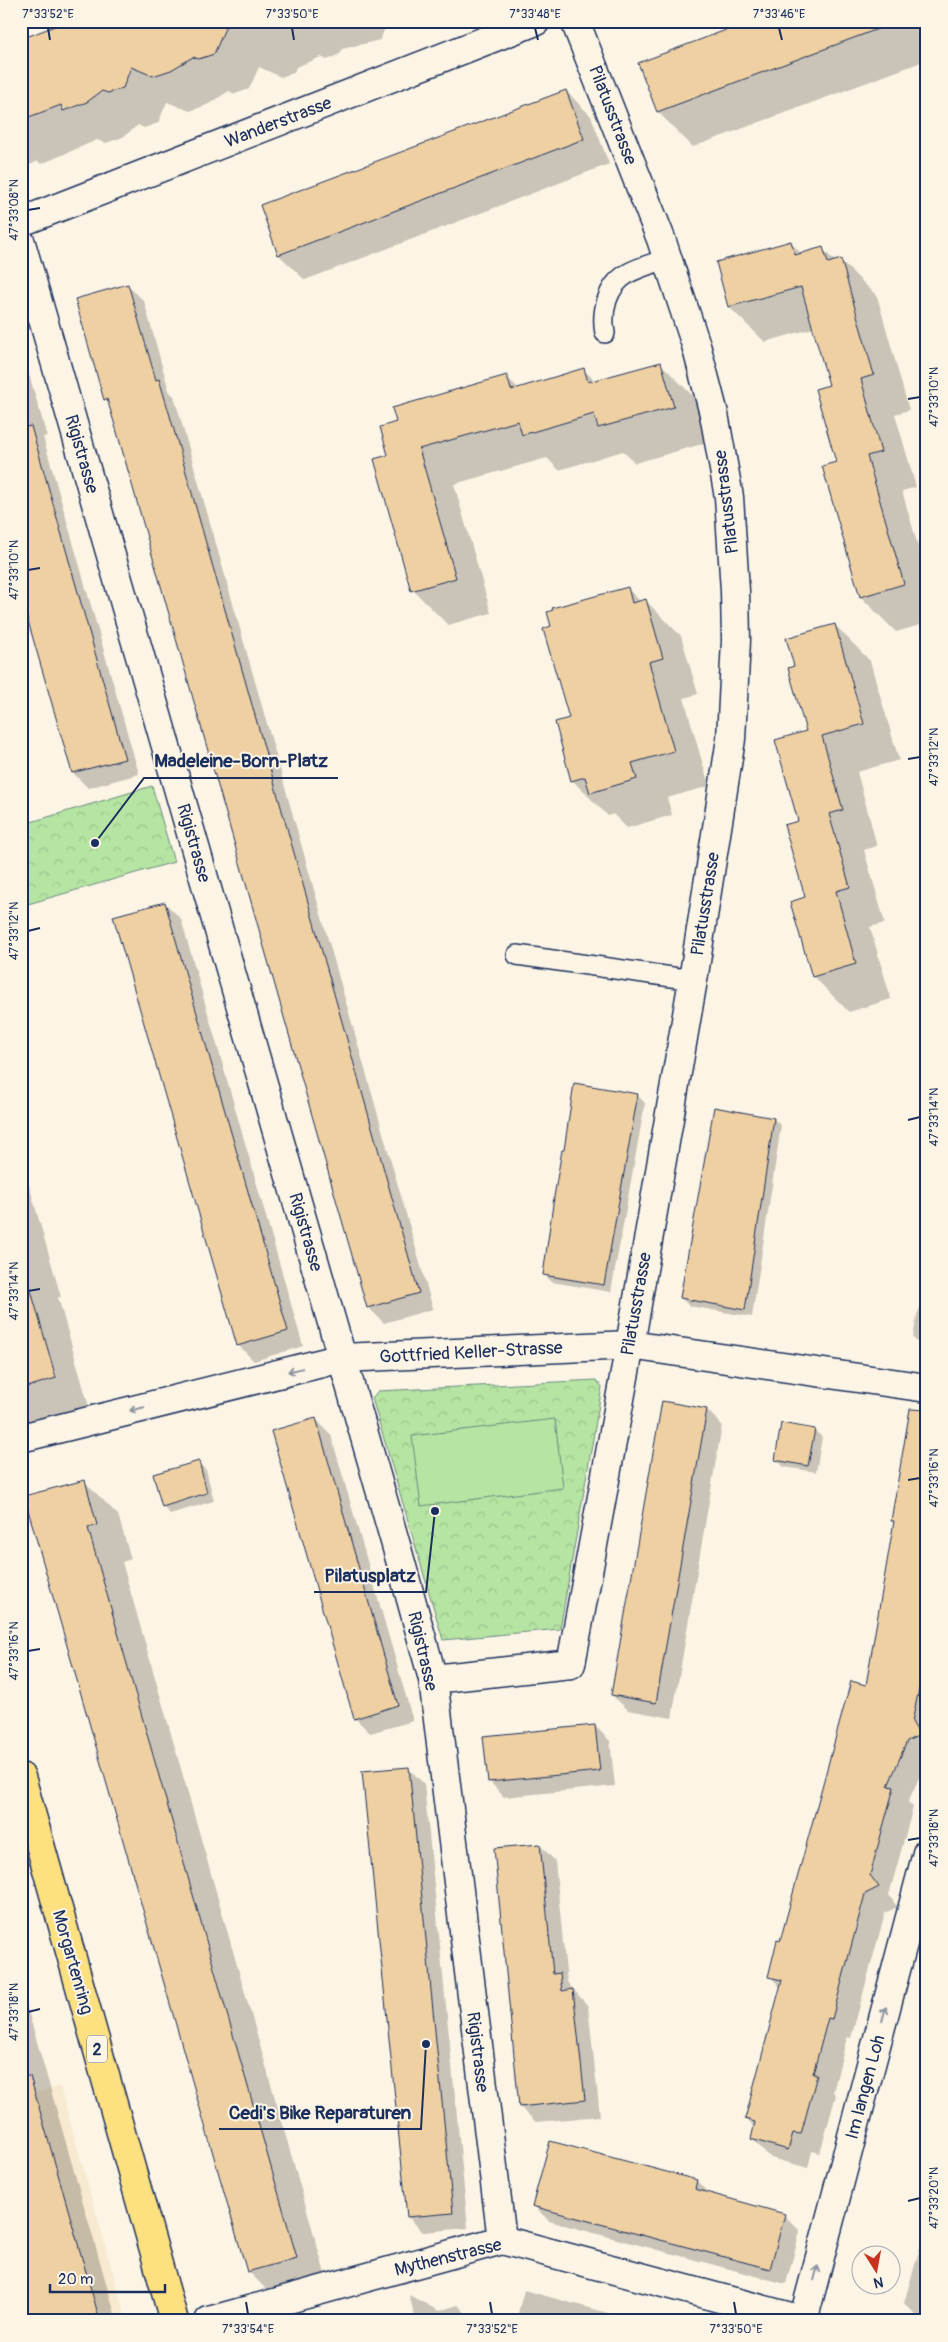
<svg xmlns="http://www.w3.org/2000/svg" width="948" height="2342" viewBox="0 0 948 2342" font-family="Pangolin,sans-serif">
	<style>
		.built { fill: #f8ead1 }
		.park { fill: url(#park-crowns); stroke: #688a80 }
		.pitch { fill: #b6e4a2; stroke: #688a80 }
		.shadow { fill: #0003 }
		.building { fill: #efd0a2; stroke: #1b2f5e }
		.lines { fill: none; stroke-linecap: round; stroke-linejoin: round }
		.service-casing { stroke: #1b2f5e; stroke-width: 22 }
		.minor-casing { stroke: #1b2f5e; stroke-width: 31 }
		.tertiary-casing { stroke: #1b2f5e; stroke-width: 31 }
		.primary-casing { stroke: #1b2f5e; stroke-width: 31 }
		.service { stroke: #fcf5e5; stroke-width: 19 }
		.minor { stroke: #fcf5e5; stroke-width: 28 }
		.tertiary { stroke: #fcf5e5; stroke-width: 28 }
		.primary { stroke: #fde080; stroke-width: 28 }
		.oneway { stroke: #8c92a2 }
		.ticks { fill: none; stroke: #1b2f5e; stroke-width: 2 }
		.labels { text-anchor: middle; stroke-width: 4; stroke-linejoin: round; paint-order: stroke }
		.shield { fill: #fcf5e5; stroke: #5e6a86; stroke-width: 1 }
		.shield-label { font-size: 16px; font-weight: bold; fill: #1b2f5e }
		.street-label { font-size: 18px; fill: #1b2f5e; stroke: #fcf5e5 }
		.leader { fill: none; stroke: #1b2f5e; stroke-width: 2 }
		.callout-dot { fill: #1b2f5e; stroke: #fcf5e5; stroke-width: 2 }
		.callout-label { font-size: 19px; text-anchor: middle; font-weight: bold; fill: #1b2f5e; stroke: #fcf5e5; stroke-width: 4; stroke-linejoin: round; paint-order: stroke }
		.neatline { fill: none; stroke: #1b2f5e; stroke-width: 2 }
		.ticks-label { font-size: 12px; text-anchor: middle; fill: #1b2f5e }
	</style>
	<defs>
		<pattern id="park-crowns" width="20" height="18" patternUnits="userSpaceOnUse" patternTransform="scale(1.25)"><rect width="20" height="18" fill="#b6e4a2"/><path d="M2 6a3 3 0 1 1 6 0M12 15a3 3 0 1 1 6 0" fill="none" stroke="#9cc48e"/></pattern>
	</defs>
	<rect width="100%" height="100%" fill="#fcf5e5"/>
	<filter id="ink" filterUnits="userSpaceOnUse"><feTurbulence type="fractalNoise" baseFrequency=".02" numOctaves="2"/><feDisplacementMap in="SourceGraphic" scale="10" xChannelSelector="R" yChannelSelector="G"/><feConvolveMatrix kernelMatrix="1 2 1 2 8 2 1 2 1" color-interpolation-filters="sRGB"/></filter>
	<g filter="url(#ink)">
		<polygon class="built" points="60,2086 127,2321 21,2321 21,2097"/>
		<g class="park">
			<polygon points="152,786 174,862 21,906 21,825"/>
			<polygon points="596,1380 602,1387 560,1629 443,1640 372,1398 378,1391"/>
		</g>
		<polygon class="pitch" points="555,1419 563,1488 421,1506 412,1436"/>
		<g class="shadow">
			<polygon points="97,21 388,21 380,40 342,49 340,54 327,60 321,57 296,67 294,72 281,77 259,67 249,89 235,94 229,91 207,105 190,111 167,102 158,123 144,128 138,125 123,137 106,143 97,140 41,164 38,161 21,169 21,39"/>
			<polygon points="401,21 426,21 411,28"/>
			<polygon points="752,21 927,21 927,60 693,147 658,112"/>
			<polygon points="566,91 591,116 609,164 305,280 279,255 261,206"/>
			<polygon points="791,243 802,254 822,249 836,262 841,261 877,296 909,410 895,414 916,487 902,491 927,577 927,623 896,632 861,597 824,467 838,463 831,386 814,328 765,342 729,307"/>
			<polygon points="128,286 144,301 169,391 174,396 433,1309 384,1323 368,1307 110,404 105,399"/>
			<polygon points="21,347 47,436 43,437 139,774 88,788 73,773 21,593"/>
			<polygon points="660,363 696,399 709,442 635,463 623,451 559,470 547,458 454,484 491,613 448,625 413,590 389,456 398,423 507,377 519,389 584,370 596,382"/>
			<polygon points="627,588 641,602 646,601 681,636 698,694 684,698 709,786 667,798 672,815 627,828 613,814 608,816 572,780 570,718"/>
			<polygon points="835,625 870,661 899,760 857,772 877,846 864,850 885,923 870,927 891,999 849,1012 813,976 799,822 808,732 796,667"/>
			<polygon points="165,903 181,919 303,1346 254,1361 238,1345"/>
			<polygon points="637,1095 645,1103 611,1292 552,1282 544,1274"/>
			<polygon points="774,1119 781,1126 752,1317 689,1306 681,1298"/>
			<polygon points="21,1157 61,1297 58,1297 91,1414 36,1429 21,1415"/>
			<polygon points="927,1290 927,1352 913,1338 917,1315"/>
			<polygon points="707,1410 722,1425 672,1718 628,1710 612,1695"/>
			<polygon points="316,1419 331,1435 413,1721 370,1733 355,1718"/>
			<polygon points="814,1430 822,1437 816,1472 784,1467 776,1459"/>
			<polygon points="927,1439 927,1760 908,1802 913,1807 889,1895 897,1907 885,1913 851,2038 847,2037 833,2092 836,2095 820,2153 812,2151 808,2168 771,2158 752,2139 755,2128 746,2119 781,1988 770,1976 867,1686 895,1523 892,1520"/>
			<polygon points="198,1463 206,1470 214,1501 170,1514 163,1506"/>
			<polygon points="84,1481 118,1515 131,1559 122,1562 330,2291 282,2305 248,2271 26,1497"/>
			<polygon points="595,1726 610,1741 615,1786 504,1797 489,1781"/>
			<polygon points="408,1768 424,1784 468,2228 423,2232 408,2217"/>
			<polygon points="540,1845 555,1861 567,1982 588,2006 600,2116 536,2122 520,2107"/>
			<polygon points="21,1986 117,2321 21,2321"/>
			<polygon points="697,2181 709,2194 784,2215 800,2231 786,2284 549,2221 534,2206"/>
			<polygon points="927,2223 927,2321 922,2321 904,2303"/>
			<polygon points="524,2290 637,2321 516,2321"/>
			<polygon points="409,2295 439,2311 458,2305 473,2321 416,2321"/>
		</g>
		<g class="building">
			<polygon points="68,21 228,21 214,54 199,59 193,57 171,70 153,76 131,67 123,88 108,93 102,91 87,102 63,111 61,105 21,120 21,39"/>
			<polygon points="750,21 890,21 891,24 657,112 638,63"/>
			<polygon points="566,90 584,139 278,255 260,205"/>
			<polygon points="791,241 795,255 823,247 828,263 841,259 874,375 861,379 881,452 867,456 904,584 860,597 822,466 836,462 815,389 829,385 801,287 728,307 716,262"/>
			<polygon points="128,284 156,380 159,379 170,416 419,1293 367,1308 117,432 107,399 104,400 75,299"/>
			<polygon points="661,362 674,407 598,428 594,414 522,435 518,421 419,449 456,578 411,591 374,459 388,455 380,427 396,422 392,408 507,375 511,390 584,368 588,382"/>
			<polygon points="31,426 125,759 72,773 21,597 21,428"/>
			<polygon points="628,587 632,603 646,599 663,658 649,662 674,751 632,763 637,779 590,793 585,777 571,781 555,722 569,718 543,629 551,626 547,612 553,610 552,608"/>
			<polygon points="835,624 864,724 822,736 843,810 829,814 850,887 836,891 856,964 812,977 790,902 805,897 784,825 798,821 775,740 806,731 788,668 794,666 786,638"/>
			<polygon points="165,902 288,1331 237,1346 113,916"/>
			<polygon points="574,1083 638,1094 604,1285 543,1275 554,1197 562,1150 564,1150"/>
			<polygon points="714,1107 774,1118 745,1310 680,1298"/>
			<polygon points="30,1287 56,1378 21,1389 21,1288"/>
			<polygon points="662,1401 707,1409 656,1703 611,1695"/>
			<polygon points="910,1409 927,1410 927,1651 912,1722 920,1735 907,1741 888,1786 894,1787 870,1875 879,1887 865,1894 832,2019 828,2018 813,2074 817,2075 801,2134 793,2133 788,2150 751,2139 755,2122 745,2119 782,1980 768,1977 777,1940 780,1941 851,1681 866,1685 894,1521 891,1521"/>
			<polygon points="316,1418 398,1705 354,1719 271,1431"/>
			<polygon points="781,1423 815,1429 808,1466 775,1460"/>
			<polygon points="199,1461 207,1493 162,1507 153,1474"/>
			<polygon points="85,1480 97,1525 88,1528 297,2258 247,2272 24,1496"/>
			<polygon points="595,1725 600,1771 488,1782 483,1736"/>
			<polygon points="409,1767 453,2213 407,2217 362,1771"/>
			<polygon points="540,1844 553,1974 560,1973 562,1991 573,1989 585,2100 519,2107 494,1848"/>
			<polygon points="30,2076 100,2321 21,2321 21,2077"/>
			<polygon points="550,2141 697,2180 695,2189 785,2214 770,2269 532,2206"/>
		</g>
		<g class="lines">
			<g class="service-casing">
				<g id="service">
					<path d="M605,333C601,312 607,286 627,274C638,267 655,263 667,259"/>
					<polyline points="517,955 693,980"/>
				</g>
			</g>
			<g class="minor-casing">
				<g id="minor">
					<polyline points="21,243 396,1545 433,1679 502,2240"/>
					<polyline points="21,1438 342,1358 630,1345 927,1388"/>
					<polyline points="433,1679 571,1664 630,1345 693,980 731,739 736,640 735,591 729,497 714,414 696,345 661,239 575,21"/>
					<polyline points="209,2321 502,2240 806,2321"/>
					<polyline points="803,2321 927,1853"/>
				</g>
			</g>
			<g class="tertiary-casing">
				<polyline id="tertiary" points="21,222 536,21"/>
			</g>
			<g class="primary-casing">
				<polyline id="primary" points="21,1777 174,2321"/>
			</g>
			<use href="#service" class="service"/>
			<use href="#minor" class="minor"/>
			<use href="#tertiary" class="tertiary"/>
			<use href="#primary" class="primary"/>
		</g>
		<defs><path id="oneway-shaft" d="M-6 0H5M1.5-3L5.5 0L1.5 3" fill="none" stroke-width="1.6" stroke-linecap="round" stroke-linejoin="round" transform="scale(1.25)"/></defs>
		<g class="oneway">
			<use href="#oneway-shaft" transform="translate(295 1370) rotate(166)"/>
			<use href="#oneway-shaft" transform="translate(137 1409) rotate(166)"/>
			<use href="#oneway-shaft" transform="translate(884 2014) rotate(-75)"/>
			<use href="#oneway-shaft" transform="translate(816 2273) rotate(-75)"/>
		</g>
	</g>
	<path class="ticks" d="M48,28L50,40M292,28L294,40M535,28L538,40M779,28L782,40M28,210L40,208M908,399L920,397M28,570L40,568M908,759L920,757M28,931L40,928M908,1120L920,1117M28,1291L40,1289M908,1480L920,1478M28,1651L40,1649M908,1840L920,1838M28,2012L40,2009M908,2201L920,2198M246,2302L248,2314M490,2302L492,2314M734,2302L736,2314"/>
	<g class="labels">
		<rect class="shield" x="87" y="2035.5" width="20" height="27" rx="4"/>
		<g class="shield-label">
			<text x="97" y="2055">2</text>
		</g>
		<g class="street-label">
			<text transform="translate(613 115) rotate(69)" y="6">Pilatusstrasse</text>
			<text transform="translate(278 122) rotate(-21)" y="6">Wanderstrasse</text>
			<text transform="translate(82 454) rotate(74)" y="6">Rigistrasse</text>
			<text transform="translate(726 502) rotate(-97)" y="6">Pilatusstrasse</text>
			<text transform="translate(194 843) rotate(74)" y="6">Rigistrasse</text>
			<text transform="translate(705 904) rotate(-81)" y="6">Pilatusstrasse</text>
			<text transform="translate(306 1232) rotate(74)" y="6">Rigistrasse</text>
			<text transform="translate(636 1304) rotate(-80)" y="6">Pilatusstrasse</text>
			<text transform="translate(471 1352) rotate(-3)" y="6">Gottfried Keller-Strasse</text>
			<text transform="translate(423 1651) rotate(77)" y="6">Rigistrasse</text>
			<text transform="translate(73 1962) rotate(74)" y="6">Morgartenring</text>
			<text transform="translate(478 2052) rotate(83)" y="6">Rigistrasse</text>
			<text transform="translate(865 2087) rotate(-75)" y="6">Im langen Loh</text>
			<text transform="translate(448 2257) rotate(-14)" y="6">Mythenstrasse</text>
		</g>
	</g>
	<path class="leader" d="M95 843L144 778H338M435 1511L426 1592H314M426 2044L421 2129H219"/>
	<g class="callout-dot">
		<circle cx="95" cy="843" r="5"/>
		<circle cx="435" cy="1511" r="5"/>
		<circle cx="426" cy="2044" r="5"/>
	</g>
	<g class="callout-label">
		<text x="241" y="767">Madeleine-Born-Platz</text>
		<text x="370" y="1582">Pilatusplatz</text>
		<text x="320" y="2119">Cedi's Bike Reparaturen</text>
	</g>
	<rect width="948" height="2342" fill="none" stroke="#fcf5e5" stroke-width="55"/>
	<g transform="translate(876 2270) rotate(169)"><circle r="24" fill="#fcf5e5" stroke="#a2a6af"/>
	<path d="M0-4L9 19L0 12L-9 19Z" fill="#c8321e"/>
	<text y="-8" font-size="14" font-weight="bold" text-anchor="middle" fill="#1b2f5e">N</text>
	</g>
	<path d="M50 2284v8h115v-8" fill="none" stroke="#1b2f5e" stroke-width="2.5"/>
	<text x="58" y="2284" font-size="15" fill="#1b2f5e" stroke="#fcf5e5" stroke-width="4" paint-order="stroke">20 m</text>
	<rect x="28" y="28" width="892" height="2286" class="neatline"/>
	<g class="ticks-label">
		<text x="48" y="18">7°33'52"E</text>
		<text x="292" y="18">7°33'50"E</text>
		<text x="535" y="18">7°33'48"E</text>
		<text x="779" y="18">7°33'46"E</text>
		<text transform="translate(14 210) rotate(-90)" y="4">47°33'08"N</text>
		<text transform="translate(934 397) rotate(-90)" y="4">47°33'10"N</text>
		<text transform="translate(14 570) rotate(-90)" y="4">47°33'10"N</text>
		<text transform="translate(934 757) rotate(-90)" y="4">47°33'12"N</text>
		<text transform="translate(14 931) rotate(-90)" y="4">47°33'12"N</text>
		<text transform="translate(934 1117) rotate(-90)" y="4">47°33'14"N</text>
		<text transform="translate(14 1291) rotate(-90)" y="4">47°33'14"N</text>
		<text transform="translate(934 1478) rotate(-90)" y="4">47°33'16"N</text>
		<text transform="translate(14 1651) rotate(-90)" y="4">47°33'16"N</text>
		<text transform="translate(934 1838) rotate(-90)" y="4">47°33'18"N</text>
		<text transform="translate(14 2012) rotate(-90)" y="4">47°33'18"N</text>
		<text transform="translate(934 2198) rotate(-90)" y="4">47°33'20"N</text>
		<text x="248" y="2333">7°33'54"E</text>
		<text x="492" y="2333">7°33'52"E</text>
		<text x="736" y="2333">7°33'50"E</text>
	</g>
</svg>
